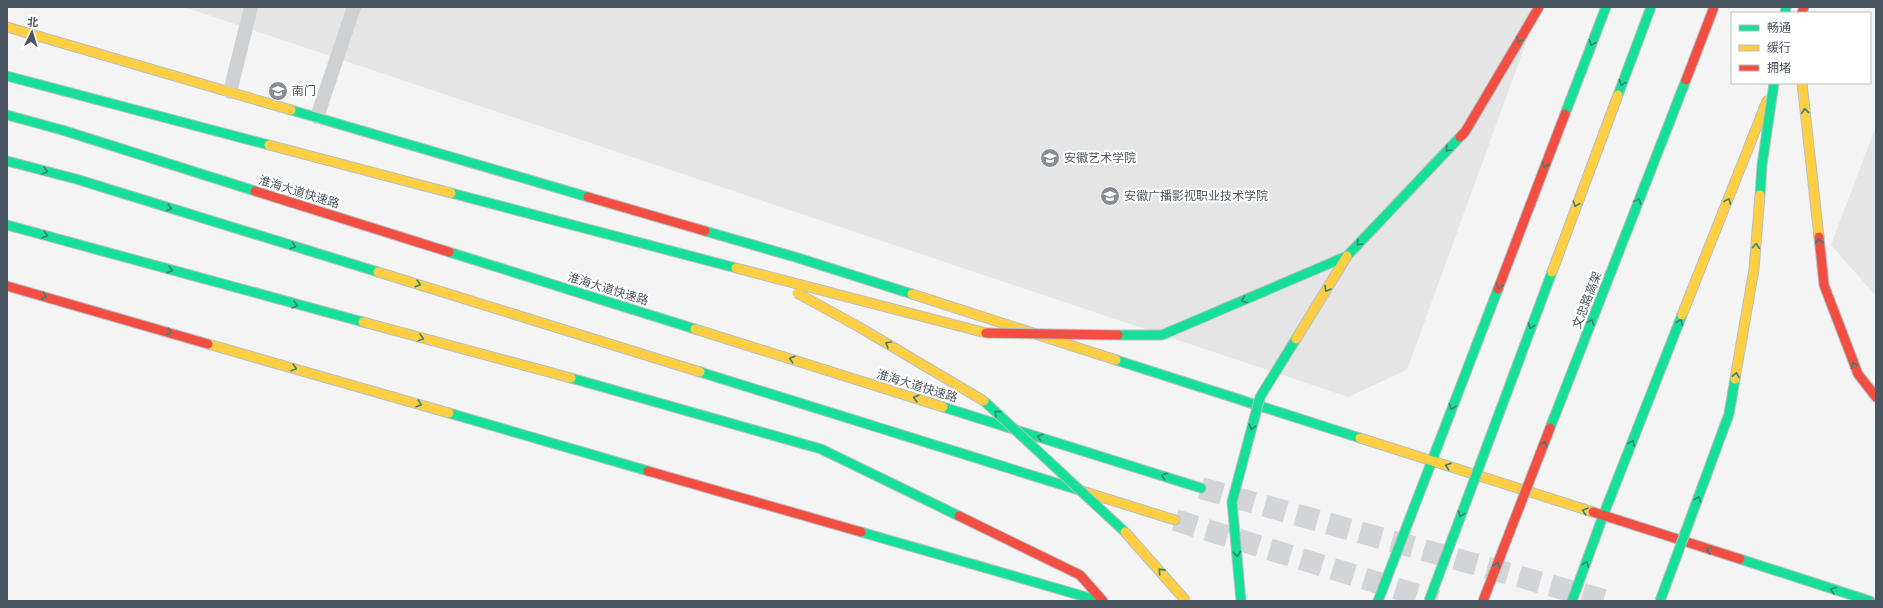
<svg xmlns="http://www.w3.org/2000/svg" width="1883" height="608" viewBox="0 0 1883 608" font-family="Jost,'Noto Sans SC',sans-serif">
	<style>
		.education { fill: #e6e5e6 }
		.lines { fill: none; stroke-linecap: round; stroke-linejoin: round }
		.highway-tunnel { stroke: #d2d4d7; stroke-width: 22; stroke-dasharray: 22 11; stroke-linecap: butt }
		.fast-casing { stroke: #b9bec3; stroke-width: 11 }
		.slow-casing { stroke: #b9bec3; stroke-width: 11 }
		.jam-casing { stroke: #b9bec3; stroke-width: 11 }
		.lane { stroke: #ced0d2; stroke-width: 14 }
		.fast { stroke: #16e098; stroke-width: 9 }
		.slow { stroke: #ffcf43; stroke-width: 9 }
		.jam { stroke: #f24e42; stroke-width: 9 }
		.fast-bridge-casing { stroke: #b9bec3; stroke-width: 11; stroke-linecap: butt }
		.slow-bridge-casing { stroke: #b9bec3; stroke-width: 11; stroke-linecap: butt }
		.jam-bridge-casing { stroke: #b9bec3; stroke-width: 11; stroke-linecap: butt }
		.fast-bridge { stroke: #16e098; stroke-width: 9 }
		.slow-bridge { stroke: #ffcf43; stroke-width: 9 }
		.jam-bridge { stroke: #f24e42; stroke-width: 9 }
		.oneway { stroke: #3a7f72 }
		.labels { text-anchor: middle; stroke-width: 4; stroke-linejoin: round; paint-order: stroke }
		.poi-label { font-size: 12px; fill: #4a5661; stroke: #fff; text-anchor: start }
		.street-label { font-size: 12px; fill: #4a5661; stroke: #fff }
	</style>
	<rect width="100%" height="100%" fill="#f4f4f4"/>
	<g class="education">
		<polygon points="184,7 1539,7 1407,370 1348,397"/>
		<polygon points="1876,126 1876,296 1831,245"/>
	</g>
	<g class="lines">
		<g class="highway-tunnel">
			<polyline points="1201,488 1607,601"/>
			<polyline points="1175,520 1437,601"/>
		</g>
		<g class="fast-casing">
			<g id="fast">
				<polyline points="1785,13 1786,7"/>
				<polyline points="291,110 588,197"/>
				<polyline points="1565,114 1606,7"/>
				<polyline points="7,115 62,130 255,191"/>
				<polyline points="7,161 76,179 378,272"/>
				<polyline points="7,225 363,322"/>
				<polyline points="705,231 795,257 912,294"/>
				<polyline points="449,252 695,329"/>
				<polyline points="1116,360 1360,438"/>
				<polyline points="700,372 1082,491"/>
				<polyline points="571,378 821,449 959,516"/>
				<polyline points="943,407 1201,488"/>
				<polyline points="449,413 648,471"/>
				<polyline points="861,532 1100,601"/>
				<polyline points="1740,559 1870,601"/>
				<polyline points="1378,601 1498,289"/>
				<polyline points="1572,601 1603,516 1682,315"/>
			</g>
		</g>
		<g class="slow-casing">
			<g id="slow">
				<polyline points="7,27 291,110"/>
				<polyline points="1802,83 1819,237"/>
				<polyline points="378,272 700,372"/>
				<polyline points="912,294 1116,360"/>
				<polyline points="1682,315 1767,101"/>
				<polyline points="363,322 571,378"/>
				<polyline points="695,329 943,407"/>
				<polyline points="208,344 449,413"/>
				<polyline points="1360,438 1593,512"/>
				<polyline points="1082,491 1175,520"/>
			</g>
		</g>
		<g class="jam-casing">
			<g id="jam">
				<polyline points="1802,13 1804,7"/>
				<polyline points="255,191 449,252"/>
				<polyline points="588,197 705,231"/>
				<polyline points="1819,237 1824,285 1858,374 1876,397"/>
				<polyline points="7,286 208,344"/>
				<polyline points="1498,289 1565,114"/>
				<polyline points="648,471 861,532"/>
				<polyline points="1593,512 1740,559"/>
				<polyline points="959,516 1080,575 1103,601"/>
			</g>
		</g>
		<g class="lane">
			<polyline points="230,92 251,7"/>
			<polyline points="317,117 354,7"/>
		</g>
		<use href="#fast" class="fast"/>
		<use href="#slow" class="slow"/>
		<use href="#jam" class="jam"/>
		<g class="fast-bridge-casing">
			<g id="fast-bridge">
				<polyline points="7,76 269,145"/>
				<polyline points="1618,95 1651,7"/>
				<polyline points="451,193 736,268"/>
				<polyline points="1760,195 1762,165 1774,83"/>
				<polyline points="1118,335 1162,335 1347,256 1460,137"/>
				<polyline points="984,401 1125,532"/>
				<polyline points="1550,428 1686,80"/>
				<polyline points="1241,601 1232,502 1260,397 1296,339"/>
				<polyline points="1429,601 1552,272"/>
				<polyline points="1660,601 1729,414 1735,379"/>
			</g>
		</g>
		<g class="slow-bridge-casing">
			<g id="slow-bridge">
				<polyline points="269,145 451,193"/>
				<polyline points="736,268 986,333"/>
				<polyline points="1552,272 1618,95"/>
				<polyline points="797,293 859,327 984,401"/>
				<polyline points="1296,339 1347,256"/>
				<polyline points="1735,379 1754,269 1760,195"/>
				<polyline points="1125,532 1186,601"/>
			</g>
		</g>
		<g class="jam-bridge-casing">
			<g id="jam-bridge">
				<polyline points="1686,80 1714,7"/>
				<polyline points="1460,137 1465,132 1539,7"/>
				<polyline points="986,333 1118,335"/>
				<polyline points="1483,601 1550,428"/>
			</g>
		</g>
		<use href="#fast-bridge" class="fast-bridge"/>
		<use href="#slow-bridge" class="slow-bridge"/>
		<use href="#jam-bridge" class="jam-bridge"/>
	</g>
	<defs><path id="oneway-chevron" d="M-2-3.5L2.5 0L-2 3.5" fill="none" stroke-width="1.6" stroke-linecap="round" stroke-linejoin="round"/></defs>
	<g class="oneway">
		<use href="#oneway-chevron" transform="translate(1519 40) rotate(121)"/>
		<use href="#oneway-chevron" transform="translate(1592 43) rotate(111)"/>
		<use href="#oneway-chevron" transform="translate(1622 83) rotate(111)"/>
		<use href="#oneway-chevron" transform="translate(1805 111) rotate(-96)"/>
		<use href="#oneway-chevron" transform="translate(1448 149) rotate(134)"/>
		<use href="#oneway-chevron" transform="translate(1545 165) rotate(111)"/>
		<use href="#oneway-chevron" transform="translate(45 171) rotate(15)"/>
		<use href="#oneway-chevron" transform="translate(1638 201) rotate(-69)"/>
		<use href="#oneway-chevron" transform="translate(1728 201) rotate(-68)"/>
		<use href="#oneway-chevron" transform="translate(1576 204) rotate(110)"/>
		<use href="#oneway-chevron" transform="translate(169 208) rotate(17)"/>
		<use href="#oneway-chevron" transform="translate(45 235) rotate(16)"/>
		<use href="#oneway-chevron" transform="translate(1819 241) rotate(-96)"/>
		<use href="#oneway-chevron" transform="translate(1359 243) rotate(134)"/>
		<use href="#oneway-chevron" transform="translate(293 246) rotate(17)"/>
		<use href="#oneway-chevron" transform="translate(1756 246) rotate(-86)"/>
		<use href="#oneway-chevron" transform="translate(170 270) rotate(16)"/>
		<use href="#oneway-chevron" transform="translate(418 284) rotate(17)"/>
		<use href="#oneway-chevron" transform="translate(1499 286) rotate(111)"/>
		<use href="#oneway-chevron" transform="translate(1327 289) rotate(121)"/>
		<use href="#oneway-chevron" transform="translate(44 296) rotate(16)"/>
		<use href="#oneway-chevron" transform="translate(1244 300) rotate(157)"/>
		<use href="#oneway-chevron" transform="translate(295 305) rotate(15)"/>
		<use href="#oneway-chevron" transform="translate(1591 322) rotate(-69)"/>
		<use href="#oneway-chevron" transform="translate(1680 322) rotate(-68)"/>
		<use href="#oneway-chevron" transform="translate(1531 326) rotate(110)"/>
		<use href="#oneway-chevron" transform="translate(169 332) rotate(16)"/>
		<use href="#oneway-chevron" transform="translate(421 338) rotate(15)"/>
		<use href="#oneway-chevron" transform="translate(888 344) rotate(-149)"/>
		<use href="#oneway-chevron" transform="translate(792 359) rotate(-163)"/>
		<use href="#oneway-chevron" transform="translate(1854 365) rotate(-111)"/>
		<use href="#oneway-chevron" transform="translate(294 368) rotate(16)"/>
		<use href="#oneway-chevron" transform="translate(1736 375) rotate(-80)"/>
		<use href="#oneway-chevron" transform="translate(916 398) rotate(-163)"/>
		<use href="#oneway-chevron" transform="translate(419 404) rotate(16)"/>
		<use href="#oneway-chevron" transform="translate(1452 407) rotate(111)"/>
		<use href="#oneway-chevron" transform="translate(997 413) rotate(-137)"/>
		<use href="#oneway-chevron" transform="translate(1252 427) rotate(105)"/>
		<use href="#oneway-chevron" transform="translate(1040 437) rotate(-163)"/>
		<use href="#oneway-chevron" transform="translate(1632 443) rotate(-68)"/>
		<use href="#oneway-chevron" transform="translate(1544 444) rotate(-69)"/>
		<use href="#oneway-chevron" transform="translate(1448 466) rotate(-162)"/>
		<use href="#oneway-chevron" transform="translate(1164 476) rotate(-163)"/>
		<use href="#oneway-chevron" transform="translate(1698 499) rotate(-70)"/>
		<use href="#oneway-chevron" transform="translate(1585 511) rotate(-162)"/>
		<use href="#oneway-chevron" transform="translate(1461 514) rotate(110)"/>
		<use href="#oneway-chevron" transform="translate(1709 550) rotate(-162)"/>
		<use href="#oneway-chevron" transform="translate(1237 554) rotate(85)"/>
		<use href="#oneway-chevron" transform="translate(1586 564) rotate(-70)"/>
		<use href="#oneway-chevron" transform="translate(1497 565) rotate(-69)"/>
		<use href="#oneway-chevron" transform="translate(1161 571) rotate(-132)"/>
		<use href="#oneway-chevron" transform="translate(1833 590) rotate(-162)"/>
	</g>
	<defs>
		<g id="university-disc" transform="scale(1)"><circle r="9.5" fill="#868d94" stroke="#fff"/><path d="M0-5L7-2L0 1L-7-2ZM-4 1L0 2.5L4 1V4Q0 6-4 4Z" fill="#fff"/></g>
		<g id="school-disc" transform="scale(1)"><circle r="9.5" fill="#868d94" stroke="#fff"/><path d="M0-5L7-2L0 1L-7-2ZM-4 1L0 2.5L4 1V4Q0 6-4 4Z" fill="#fff"/></g>
	</defs>
	<g fill-rule="evenodd">
		<use href="#university-disc" x="278" y="91"/>
		<use href="#university-disc" x="1050" y="158"/>
		<use href="#school-disc" x="1110" y="196"/>
	</g>
	<g class="labels">
		<g class="poi-label">
			<text x="292" y="95">南门</text>
			<text x="1064" y="162">安徽艺术学院</text>
			<text x="1124" y="200">安徽广播影视职业技术学院</text>
		</g>
		<g class="street-label">
			<text transform="translate(299 192) rotate(17)" y="4">淮海大道快速路</text>
			<text transform="translate(608 289) rotate(17)" y="4">淮海大道快速路</text>
			<text transform="translate(1587 300) rotate(-69)" y="4">文忠路高架</text>
			<text transform="translate(917 386) rotate(17)" y="4">淮海大道快速路</text>
		</g>
	</g>
	<rect width="1883" height="608" fill="none" stroke="#4a5661" stroke-width="16"/>
	<rect x="1731" y="12" width="140" height="72" fill="#ffffff" stroke="#b7bbc0"/>
	<rect x="1739" y="25" width="20" height="6" fill="#16e098" stroke="#b7bbc0"/>
	<text x="1767" y="32" font-size="12" fill="#4a5661">畅通</text>
	<rect x="1739" y="45" width="20" height="6" fill="#ffcf43" stroke="#b7bbc0"/>
	<text x="1767" y="52" font-size="12" fill="#4a5661">缓行</text>
	<rect x="1739" y="65" width="20" height="6" fill="#f24e42" stroke="#b7bbc0"/>
	<text x="1767" y="72" font-size="12" fill="#4a5661">拥堵</text>
	<g transform="translate(32 32) rotate(5)" stroke="#ffffff" stroke-width="3" paint-order="stroke">
	<path d="M0-3L7 15L0 10L-7 15Z" fill="#4a5661"/>
	<text y="-6" font-size="11" font-weight="bold" text-anchor="middle" fill="#4a5661">北</text>
	</g>
</svg>
